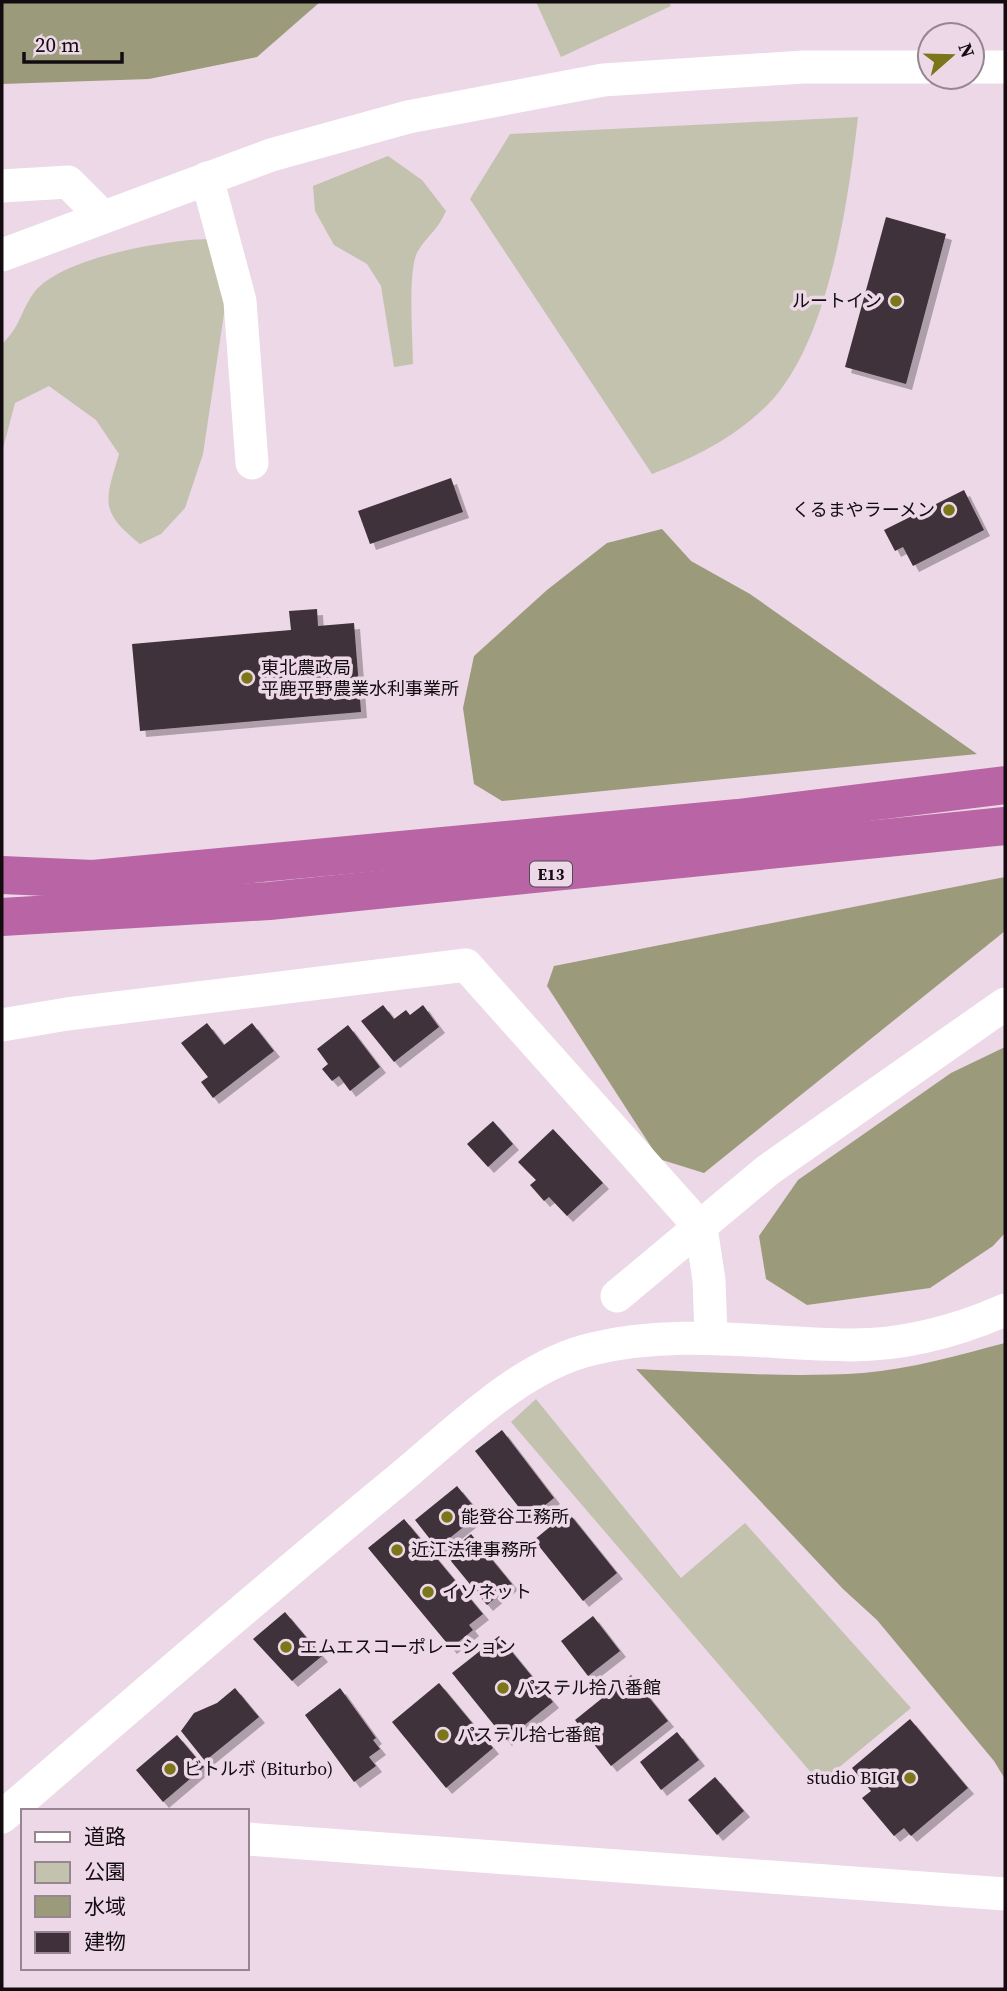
<svg xmlns="http://www.w3.org/2000/svg" width="1007" height="1991" viewBox="0 0 1007 1991" font-family="'Source Serif 4','Noto Sans JP',serif">
	<style>
		.green { fill: #c2c2ae }
		.water { fill: #9b9a7b }
		.building { fill: #40303b; filter: url(#shadow) }
		.lines { fill: none; stroke-linecap: round; stroke-linejoin: round }
		.minor { stroke: #fff; stroke-width: 33 }
		.highway { stroke: #b864a5; stroke-width: 38 }
		.poi-dot { fill: #7b761a; stroke: #ecd8e6; stroke-width: 2.5 }
		.labels { text-anchor: middle; stroke-width: 7; stroke-linejoin: round; paint-order: stroke }
		.shield { fill: #ecd8e6; stroke: #534950; stroke-width: 2 }
		.shield-label { font-size: 16px; font-weight: bold; fill: #120c10 }
		.poi-label { font-size: 18px; fill: #120c10; stroke: #ecd8e6; text-anchor: start }
	</style>
	<defs>
		<filter id="shadow"><feDropShadow dx="6" dy="6" stdDeviation="0" flood-color="#0004"/></filter>
	</defs>
	<rect width="100%" height="100%" fill="#ecd8e6"/>
	<g class="green">
		<polygon points="536,2 669,2 671,6 561,57"/>
		<path d="M858,117C848,201 830,334 773,399C740,435 696,457 652,474L470,199L510,134Z"/>
		<path d="M388,156L422,180L446,211C437,231 428,235 418,251C407,268 413,341 413,364L394,367L381,286L367,264L334,245L315,211L313,186Z"/>
		<path d="M208,239L225,307L203,454L185,508L161,534L140,544C99,511 105,502 119,454L96,420L49,386L15,403L2,452V344C20,327 20,313 33,294C58,258 165,240 208,239Z"/>
		<polygon points="536,1399 681,1578 745,1523 911,1708 820,1783 511,1422"/>
	</g>
	<g class="water">
		<polygon points="2,2 320,2 257,57 149,79 2,84"/>
		<polygon points="662,529 691,561 750,594 977,754 502,801 474,784 463,708 474,656 547,590 607,543"/>
		<polygon points="1005,877 1005,931 704,1173 659,1159 547,986 554,966"/>
		<polygon points="1005,1047 1005,1233 993,1246 930,1288 807,1305 766,1279 759,1236 798,1180 951,1073"/>
		<path d="M1005,1343V1779L994,1761L877,1620L843,1589L636,1369C711,1372 788,1378 863,1373C911,1369 959,1355 1005,1343Z"/>
	</g>
	<g class="building">
		<polygon points="886,217 946,234 906,384 845,367"/>
		<polygon points="451,478 463,512 370,544 358,511"/>
		<polygon points="964,490 984,530 913,566 903,547 895,551 884,530"/>
		<polygon points="317,609 318,626 354,623 361,712 140,731 132,644 291,630 289,611"/>
		<polygon points="383,1005 394,1019 406,1010 410,1015 423,1005 439,1027 394,1062 361,1021"/>
		<polygon points="207,1023 224,1045 252,1023 274,1051 213,1098 201,1082 208,1077 181,1043"/>
		<polygon points="348,1025 380,1067 350,1091 339,1076 332,1081 322,1069 328,1064 317,1049"/>
		<polygon points="493,1121 513,1144 488,1167 467,1144"/>
		<polygon points="553,1129 603,1183 567,1216 549,1197 544,1201 530,1185 536,1180 518,1162"/>
		<polygon points="502,1430 554,1498 528,1519 475,1451"/>
		<polygon points="457,1486 480,1514 437,1548 415,1520"/>
		<polygon points="568,1512 617,1573 583,1601 534,1540"/>
		<polygon points="404,1519 483,1614 469,1625 473,1630 451,1648 368,1548"/>
		<polygon points="471,1534 512,1584 487,1605 446,1555"/>
		<polygon points="285,1612 322,1656 292,1681 253,1639"/>
		<polygon points="593,1616 620,1651 588,1676 561,1641"/>
		<polygon points="499,1636 553,1702 506,1740 452,1673"/>
		<polygon points="631,1675 668,1721 611,1766 575,1720"/>
		<polygon points="439,1683 493,1748 446,1788 392,1722"/>
		<polygon points="235,1688 259,1717 205,1761 181,1731 194,1713 217,1703"/>
		<polygon points="340,1688 376,1738 373,1740 380,1749 369,1757 376,1766 354,1782 305,1715"/>
		<polygon points="910,1719 968,1788 911,1836 904,1828 894,1836 862,1798 871,1791 852,1768"/>
		<polygon points="677,1732 699,1760 661,1790 640,1762"/>
		<polygon points="177,1735 204,1767 163,1802 136,1770"/>
		<polygon points="715,1777 744,1811 717,1835 688,1800"/>
	</g>
	<g class="lines">
		<g class="minor">
			<polyline points="972,67 1005,67"/>
			<polyline points="207,178 240,301 252,463"/>
			<polyline points="2,186 68,182 102,216"/>
			<polyline points="2,255 271,155 408,117 603,80 803,67 930,67"/>
			<polyline points="2,1025 67,1014 466,965 701,1228 709,1280 711,1336"/>
			<polyline points="617,1296 768,1170 1005,1004"/>
			<path d="M2,1817C133,1704 264,1590 398,1480C454,1434 519,1366 592,1349C678,1328 763,1344 851,1345C904,1345 957,1331 1005,1310"/>
			<polyline points="247,1839 1005,1894"/>
		</g>
		<g class="highway">
			<polyline points="2,875 93,879 738,818 1005,785"/>
			<polyline points="2,917 269,901 1005,826"/>
		</g>
	</g>
	<g class="poi-dot">
		<circle cx="896" cy="301" r="7"/>
		<circle cx="949" cy="510" r="7"/>
		<circle cx="247" cy="678" r="7"/>
		<circle cx="447" cy="1517" r="7"/>
		<circle cx="397" cy="1550" r="7"/>
		<circle cx="428" cy="1592" r="7"/>
		<circle cx="286" cy="1647" r="7"/>
		<circle cx="503" cy="1688" r="7"/>
		<circle cx="443" cy="1735" r="7"/>
		<circle cx="170" cy="1769" r="7"/>
		<circle cx="910" cy="1778" r="7"/>
	</g>
	<g class="labels">
		<rect class="shield" x="530" y="861.5" width="42" height="25" rx="5"/>
		<g class="shield-label">
			<text x="551" y="880">E13</text>
		</g>
		<g class="poi-label">
			<text x="882" y="307" text-anchor="end">ルートイン</text>
			<text x="935" y="516" text-anchor="end">くるまやラーメン</text>
			<text x="261" y="674">東北農政局<tspan x="261" dy="21">平鹿平野農業水利事業所</tspan></text>
			<text x="461" y="1523">能登谷工務所</text>
			<text x="411" y="1556">近江法律事務所</text>
			<text x="442" y="1598">イソネット</text>
			<text x="300" y="1653">エムエスコーポレーション</text>
			<text x="517" y="1694">パステル拾八番館</text>
			<text x="457" y="1741">パステル拾七番館</text>
			<text x="184" y="1775">ビトルボ (Biturbo)</text>
			<text x="896" y="1784" text-anchor="end">studio BIGI</text>
		</g>
	</g>
	<rect width="1007" height="1991" fill="none" stroke="#120c10" stroke-width="7"/>
	<rect x="21" y="1809" width="228" height="161" fill="#ecd8e6" stroke="#958690" stroke-width="2"/>
	<rect x="35" y="1832" width="35" height="10" fill="#ffffff" stroke="#958690" stroke-width="2"/>
	<text x="84" y="1844" font-size="21" fill="#120c10">道路</text>
	<rect x="35" y="1862" width="35" height="21" fill="#c2c2ae" stroke="#958690" stroke-width="2"/>
	<text x="84" y="1879" font-size="21" fill="#120c10">公園</text>
	<rect x="35" y="1896" width="35" height="21" fill="#9b9a7b" stroke="#958690" stroke-width="2"/>
	<text x="84" y="1914" font-size="21" fill="#120c10">水域</text>
	<rect x="35" y="1932" width="35" height="21" fill="#40303b" stroke="#958690" stroke-width="2"/>
	<text x="84" y="1949" font-size="21" fill="#120c10">建物</text>
	<g transform="translate(951 56) rotate(70)"><circle r="33" fill="#ecd8e6" stroke="#958690" stroke-width="2"/>
	<path d="M0-5L12 26L0 18L-12 26Z" fill="#7b761a"/>
	<text y="-10" font-size="19" font-weight="bold" text-anchor="middle" fill="#120c10">N</text>
	</g>
	<path d="M24 52v10h98v-10" fill="none" stroke="#120c10" stroke-width="3.5"/>
	<text x="35" y="52" font-size="21" fill="#120c10" stroke="#ecd8e6" stroke-width="5" paint-order="stroke">20 m</text>
</svg>
